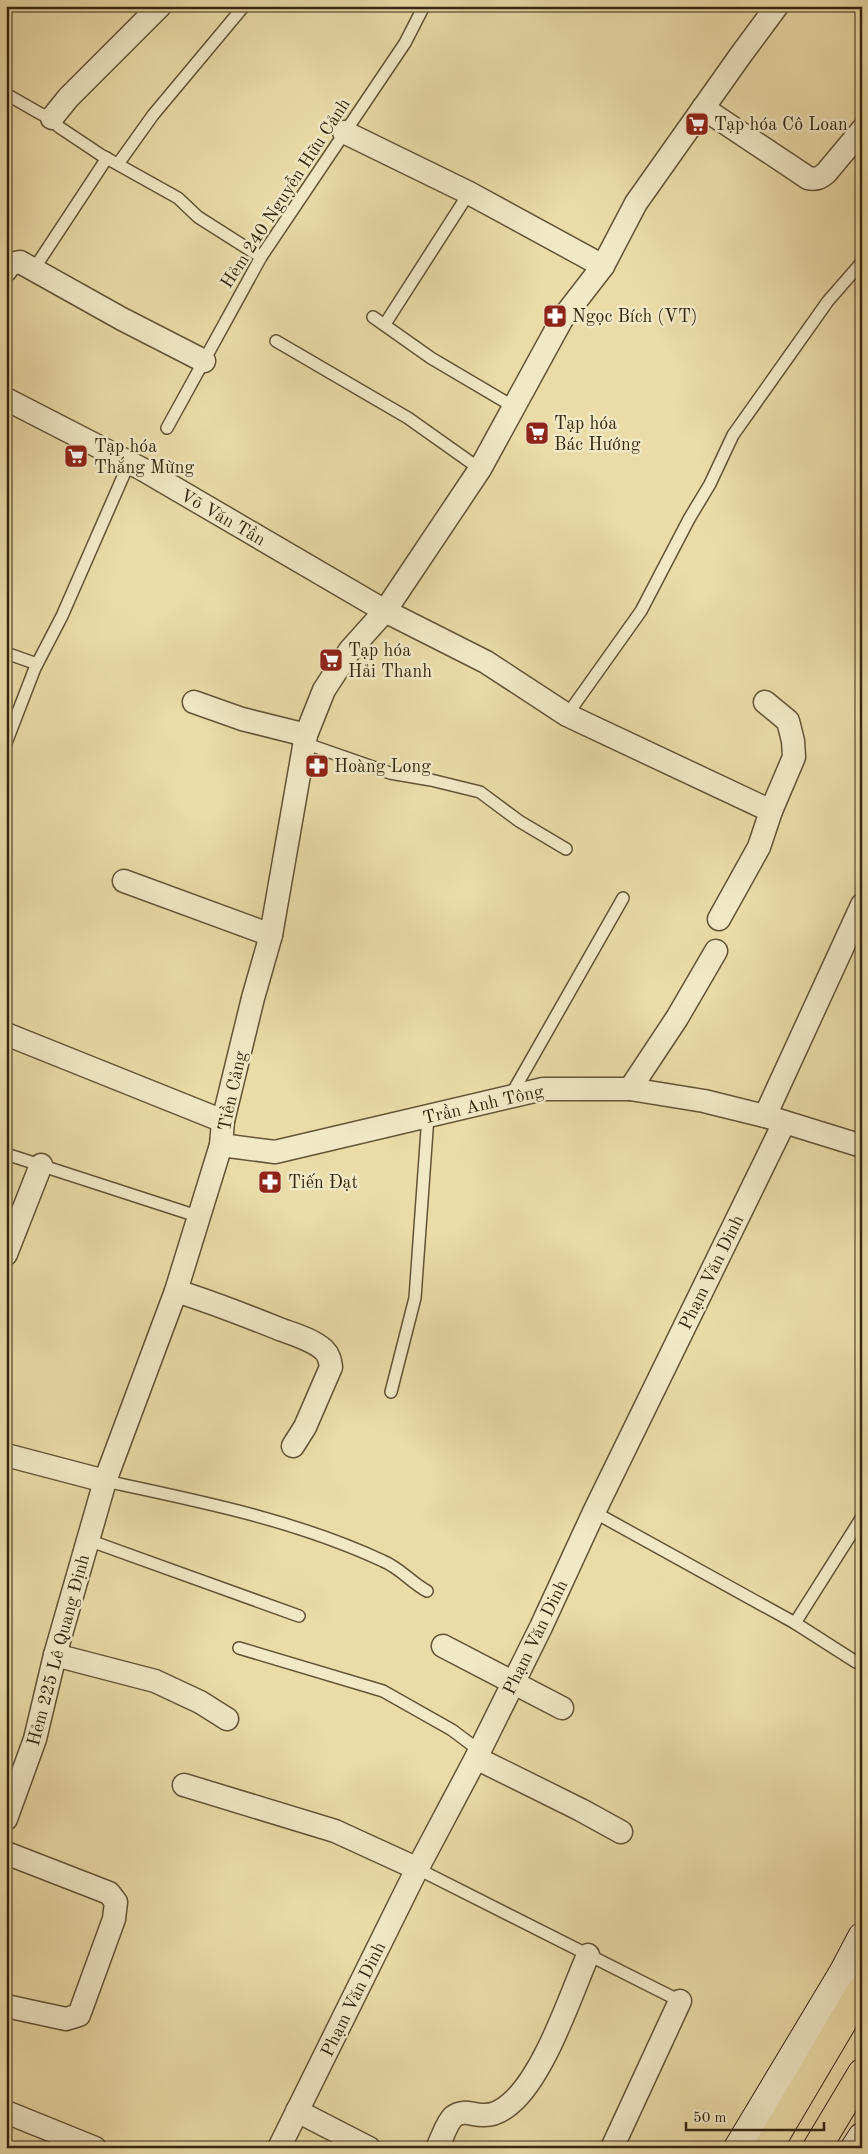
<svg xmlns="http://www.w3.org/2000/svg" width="868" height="2154" viewBox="0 0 868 2154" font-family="'Old Standard TT',serif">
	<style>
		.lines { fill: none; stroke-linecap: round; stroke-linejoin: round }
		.lane-casing { stroke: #635436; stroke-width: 14 }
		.street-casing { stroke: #635436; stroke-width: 25 }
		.secondary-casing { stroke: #362711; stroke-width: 30 }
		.primary-casing { stroke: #362711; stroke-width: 30 }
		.lane { stroke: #f1e8c6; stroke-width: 11 }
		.street { stroke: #f1e8c6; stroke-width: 22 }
		.secondary { stroke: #f1e8c6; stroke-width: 28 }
		.primary { stroke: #eadba7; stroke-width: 28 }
		.labels { text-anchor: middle; stroke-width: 5; stroke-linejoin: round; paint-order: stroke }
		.poi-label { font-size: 18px; fill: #362711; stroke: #f1e8c6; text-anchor: start }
		.street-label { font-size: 18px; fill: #362711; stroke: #f1e8c6 }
	</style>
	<rect width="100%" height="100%" fill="#eadba7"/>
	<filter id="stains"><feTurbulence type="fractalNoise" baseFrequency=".004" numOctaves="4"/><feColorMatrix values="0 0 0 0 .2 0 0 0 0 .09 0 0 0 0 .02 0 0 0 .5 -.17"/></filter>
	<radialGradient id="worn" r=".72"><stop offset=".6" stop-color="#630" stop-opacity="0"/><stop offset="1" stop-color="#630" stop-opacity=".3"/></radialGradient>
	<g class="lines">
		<g class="lane-casing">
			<g id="lane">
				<polyline points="6,94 41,114 52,118 59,127 101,155 178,198 198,217 261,257"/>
				<polyline points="118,164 153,115 244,6"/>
				<polyline points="34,269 107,158"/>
				<polyline points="373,317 431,358 514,407"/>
				<polyline points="385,324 469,193"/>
				<polyline points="276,341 408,418 480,469"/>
				<polyline points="167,428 261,257 405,43 424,6"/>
				<polyline points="6,653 37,664"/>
				<polyline points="567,715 641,611 689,519 710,484 733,435 828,301 862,262"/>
				<polyline points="6,743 35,668 62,616 129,463"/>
				<polyline points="304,743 390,773 431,780 480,792 519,821 566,849"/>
				<polyline points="511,1095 623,898"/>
				<polyline points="6,1154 200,1217"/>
				<polyline points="391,1392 415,1298 428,1116"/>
				<path d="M105,1481C199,1501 295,1520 383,1561C400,1568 412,1583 427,1591"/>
				<polyline points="594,1512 795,1623 856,1662"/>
				<polyline points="88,1540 299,1616"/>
				<polyline points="795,1623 862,1517"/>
				<polyline points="239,1648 383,1691 452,1730 480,1751"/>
				<polyline points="418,1869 680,2001"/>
			</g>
		</g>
		<g class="street-casing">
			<g id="street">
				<path d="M703,108L808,178C816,180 820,178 826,173L862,130"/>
				<polyline points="52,118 68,98 160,6"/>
				<polyline points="344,132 469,193 603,266"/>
				<polyline points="6,270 10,264 20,262 122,319 204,361"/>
				<polyline points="6,399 142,469 385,611 486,662 567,715 771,811"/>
				<polyline points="194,702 242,719 306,735"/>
				<polyline points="124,881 271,935"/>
				<polyline points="719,919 759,847 771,811 794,757 793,741 788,721 765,702"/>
				<polyline points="6,1034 223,1121"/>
				<polyline points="630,1089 677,1018 716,951"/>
				<polyline points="765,1116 862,905"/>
				<polyline points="221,1145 275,1152 543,1089 630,1089 704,1101 765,1116 862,1146"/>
				<polyline points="6,1254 41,1165"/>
				<path d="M176,1291C212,1302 247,1316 282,1330C296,1335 313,1340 324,1350C329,1355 330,1360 331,1367L305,1427L293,1446"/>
				<polyline points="6,1455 105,1481 176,1291 221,1145 223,1121 253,998 271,935 306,735 324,690 350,650 385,611 480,469 562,319 603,266 636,203 740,56 777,6"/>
				<polyline points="443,1646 562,1708"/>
				<polyline points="55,1655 155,1681 200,1702 227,1719"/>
				<polyline points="476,1758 581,1810 621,1832"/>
				<polyline points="184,1785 335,1831 418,1869"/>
				<polyline points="6,1819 35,1739 55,1655 105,1481"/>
				<polyline points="6,1853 109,1893 116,1902 114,1919 79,2015 66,2019 6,2006"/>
				<polyline points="297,2111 369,2148"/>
				<polyline points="6,2112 95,2148"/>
				<polyline points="279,2148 414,1875 476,1758 541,1627 594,1512 784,1123"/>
				<path d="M437,2148C442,2139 446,2124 453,2117C463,2109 472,2115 482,2115C493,2116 503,2110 510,2104C544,2076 570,1997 588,1955"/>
				<polyline points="612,2148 680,2001"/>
			</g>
		</g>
		<g class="secondary-casing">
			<g id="secondary">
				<polyline points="738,2148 843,1973 862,1937"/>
				<polyline points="855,2148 862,2137"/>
			</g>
		</g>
		<g class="primary-casing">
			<g id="primary">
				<polyline points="768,2148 862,1989"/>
				<polyline points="817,2148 862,2073"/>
			</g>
		</g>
		<use href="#lane" class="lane"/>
		<use href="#street" class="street"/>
		<use href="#secondary" class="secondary"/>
		<use href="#primary" class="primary"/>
	</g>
	<defs>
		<g id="supermarket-square" transform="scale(1.25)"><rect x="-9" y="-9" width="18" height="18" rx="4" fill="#8f2418" stroke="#f1e8c6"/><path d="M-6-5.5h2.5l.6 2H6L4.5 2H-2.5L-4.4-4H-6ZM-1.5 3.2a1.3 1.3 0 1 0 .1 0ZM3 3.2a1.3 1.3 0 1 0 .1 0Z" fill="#fff"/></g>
		<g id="pharmacy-square" transform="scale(1.25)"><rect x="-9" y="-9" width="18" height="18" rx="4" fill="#8f2418" stroke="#f1e8c6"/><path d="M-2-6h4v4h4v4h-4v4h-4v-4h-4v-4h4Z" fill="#fff"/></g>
	</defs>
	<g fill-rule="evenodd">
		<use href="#supermarket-square" x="697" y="124"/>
		<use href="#pharmacy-square" x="555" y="316"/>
		<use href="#supermarket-square" x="537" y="433"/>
		<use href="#supermarket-square" x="76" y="456"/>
		<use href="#supermarket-square" x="331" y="660"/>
		<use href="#pharmacy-square" x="317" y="766"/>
		<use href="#pharmacy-square" x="270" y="1182"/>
	</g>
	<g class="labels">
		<g class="poi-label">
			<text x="714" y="130">Tạp hóa Cô Loan</text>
			<text x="572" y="322">Ngọc Bích (VT)</text>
			<text x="554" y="429">Tạp hóa<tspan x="554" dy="21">Bác Hướng</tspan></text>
			<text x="94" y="452">Tạp hóa<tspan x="94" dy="21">Thắng Mừng</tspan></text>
			<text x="348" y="656">Tạp hóa<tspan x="348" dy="21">Hải Thanh</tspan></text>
			<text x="334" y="772">Hoàng Long</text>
			<text x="288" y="1188">Tiến Đạt</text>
		</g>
		<g class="street-label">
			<text transform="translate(285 193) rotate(-57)" y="6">Hẻm 240 Nguyễn Hữu Cảnh</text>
			<text transform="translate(223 517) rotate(30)" y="6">Võ Văn Tần</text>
			<text transform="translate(232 1091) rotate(-78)" y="6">Tiền Cảng</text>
			<text transform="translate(483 1104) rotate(-13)" y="6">Trần Anh Tông</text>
			<text transform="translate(711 1272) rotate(-64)" y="6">Phạm Văn Dinh</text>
			<text transform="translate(535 1637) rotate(-64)" y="6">Phạm Văn Dinh</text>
			<text transform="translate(58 1650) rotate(-75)" y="6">Hẻm 225 Lê Quang Định</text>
			<text transform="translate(353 1999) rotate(-64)" y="6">Phạm Văn Dinh</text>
		</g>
	</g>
	<rect width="868" height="2154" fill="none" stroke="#eadba7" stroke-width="25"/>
	<rect x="8" y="8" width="853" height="2139" fill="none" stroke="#362711" stroke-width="2.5"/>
	<rect x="12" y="12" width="843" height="2129" fill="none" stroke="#362711"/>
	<path d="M686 2122v8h138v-8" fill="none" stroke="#362711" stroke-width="2.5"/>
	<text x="693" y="2122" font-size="15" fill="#362711" stroke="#f1e8c6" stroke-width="4" paint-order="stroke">50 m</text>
	<rect width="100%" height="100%" filter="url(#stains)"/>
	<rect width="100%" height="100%" fill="url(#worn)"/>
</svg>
